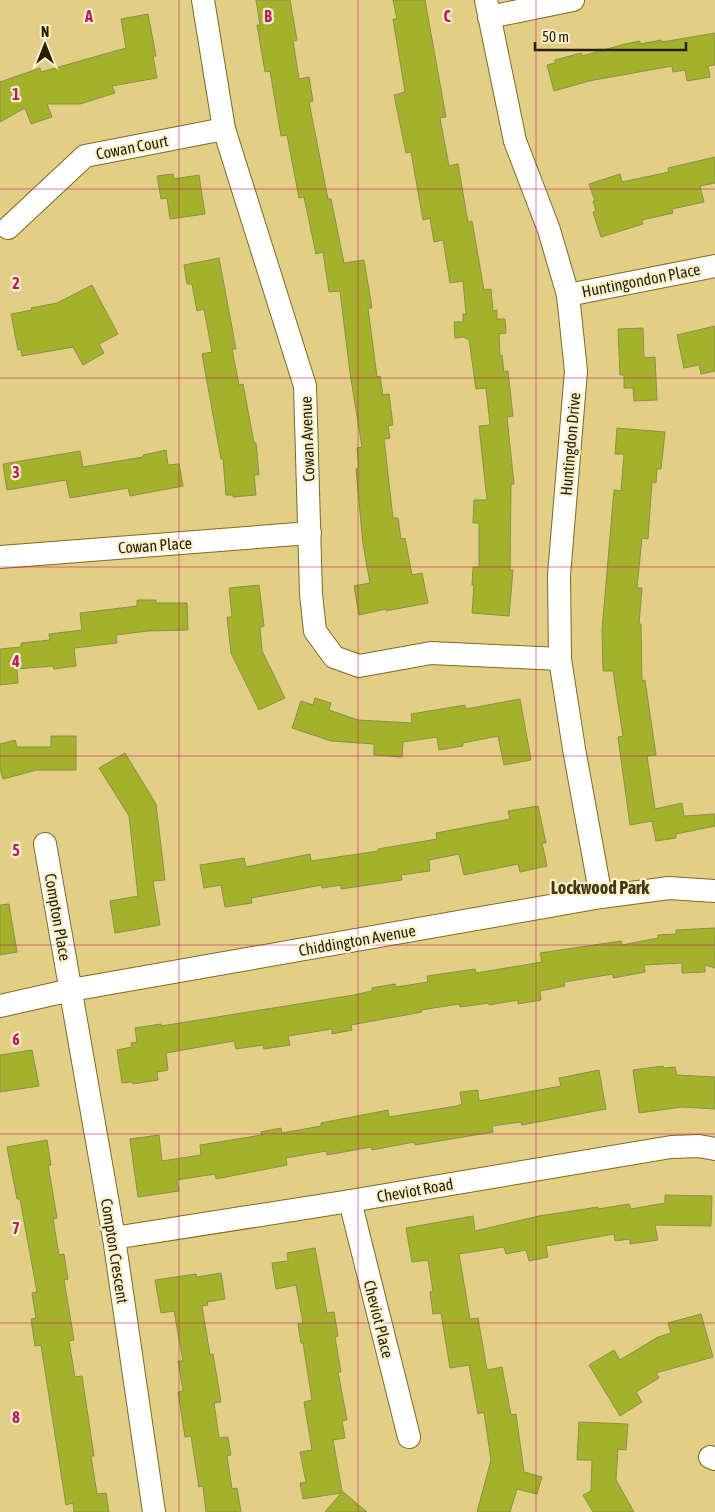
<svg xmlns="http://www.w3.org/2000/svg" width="715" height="1512" viewBox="0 0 715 1512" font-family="'Asap Condensed',sans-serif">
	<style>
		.building { fill: #a4b12a; stroke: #89924b }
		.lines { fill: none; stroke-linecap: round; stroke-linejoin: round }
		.minor-casing { stroke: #7e6b1f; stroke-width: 24 }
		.minor { stroke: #fff; stroke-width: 22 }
		.grid { fill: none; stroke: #c2185b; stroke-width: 1; stroke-opacity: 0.55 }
		.labels { text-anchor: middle; stroke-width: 4.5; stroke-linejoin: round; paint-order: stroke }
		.street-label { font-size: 16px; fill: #271f01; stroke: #f9f0cc }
		.neighbourhood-label { font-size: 18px; font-weight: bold; fill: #40360f; stroke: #f9f0cc }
		.grid-label { font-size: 16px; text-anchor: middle; font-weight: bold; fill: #c2185b; stroke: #f9f0cc; stroke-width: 4.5; stroke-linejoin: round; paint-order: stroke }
	</style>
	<rect width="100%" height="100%" fill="#e2ce85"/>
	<g class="building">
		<polygon points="256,0 290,0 297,40 293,41 299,79 309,77 313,101 309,102 328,199 331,199 344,263 364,260 372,308 368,308 377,377 380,376 383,395 389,394 393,425 388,426 390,438 384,439 393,518 398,518 401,539 405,538 412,575 422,573 428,603 386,611 386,609 359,615 354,586 370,583 363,544 356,469 359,468 357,448 362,447 350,373 340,291 329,292 323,252 316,254 304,197 299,198 287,135 281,136 270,71 265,72 257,25 260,25"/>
		<polygon points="393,0 425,0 446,117 440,118 449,166 458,164 468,222 472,221 484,290 491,289 493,311 497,310 497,319 505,319 506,333 499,334 500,356 502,355 504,372 508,371 513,416 507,417 514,484 511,484 510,570 513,570 509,616 472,613 474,585 472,585 473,567 479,567 479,523 473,523 474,500 487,500 479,426 490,425 486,388 476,389 469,339 466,339 465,337 455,338 454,322 463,322 463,314 466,314 463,281 450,283 443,240 434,242 430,218 423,220 411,152 406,153 394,95 405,92 393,19 397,19"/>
		<polygon points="148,14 156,56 153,56 157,78 112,86 115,93 80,104 47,104 52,117 31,124 25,108 0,122 0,82 40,68 41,72 126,48 121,19"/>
		<polygon points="715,33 715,65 708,66 710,77 687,81 685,70 673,72 672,66 589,81 554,91 547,65 555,63 555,60 581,53 582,56 625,44 640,41 640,44 661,40 662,42"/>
		<polygon points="715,157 715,183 700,186 704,202 672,209 673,213 642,220 643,224 601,237 593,212 596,211 593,201 595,201 589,184 620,174 622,182 669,172 668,168"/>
		<polygon points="173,174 174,179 199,175 205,214 170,219 167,198 161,199 157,176"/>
		<polygon points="219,258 236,349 232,349 239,385 243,384 254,443 256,443 259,475 254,475 256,495 233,497 233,495 226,495 223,459 221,459 202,354 212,352 204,309 197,311 192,284 187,284 184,265"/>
		<polygon points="92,285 118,334 99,344 104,353 83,365 73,347 22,356 21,349 18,350 11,314 32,310 31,308 57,303"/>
		<polygon points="715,326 715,371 701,374 699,365 684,368 677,335"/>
		<polygon points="643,328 644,358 655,357 657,400 634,401 633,388 624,388 624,375 620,375 618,329"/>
		<polygon points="617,428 665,432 661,469 657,469 656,483 652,482 648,539 642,538 637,588 642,588 639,624 641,624 642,681 645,680 656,755 647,756 655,809 682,803 684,816 715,814 715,826 676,834 676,838 656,841 652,821 630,825 618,737 623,736 613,671 603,671 602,630 614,490 621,491 624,454 615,454"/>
		<polygon points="166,450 168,465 179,464 183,486 130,496 128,488 70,498 66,480 7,490 3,464 80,451 83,467 143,457 143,455"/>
		<polygon points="259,585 264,626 260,627 262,651 285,698 259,710 231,653 227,617 232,617 229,588"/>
		<polygon points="137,600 156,600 156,603 187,603 188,630 148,631 116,635 117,643 74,648 76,666 54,669 53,666 17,669 18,683 0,685 0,649 21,647 21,643 50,640 49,634 82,630 80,613 137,606"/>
		<polygon points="315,698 331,703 329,710 358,720 412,723 411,714 465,705 466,709 520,699 531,760 504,765 498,736 463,743 463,746 439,750 437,737 403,742 402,757 374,755 374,744 331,741 292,728 301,701 313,705"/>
		<polygon points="51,736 76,736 76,770 37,770 3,779 0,768 0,744 15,740 17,747 51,747"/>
		<polygon points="125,753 156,804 165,880 153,881 160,925 115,933 110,901 138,896 129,816 99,768"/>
		<polygon points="538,806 546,843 542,843 547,866 520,872 518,864 464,875 459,854 429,860 430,871 401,875 402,880 341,889 341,885 322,888 322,885 251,898 252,903 225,907 221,885 204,888 200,865 244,858 246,867 310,854 311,861 378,851 378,849 437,839 436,833 510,819 508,811"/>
		<polygon points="9,904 17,952 0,955 0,905"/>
		<polygon points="715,928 715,968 705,965 705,972 682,973 682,963 644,965 645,972 613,978 613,974 564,982 565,986 540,991 541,1000 518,1004 518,1000 489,1005 489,1003 460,1007 459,1004 421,1010 422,1012 351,1025 352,1030 332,1034 332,1029 288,1036 290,1045 264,1049 263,1045 236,1049 234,1041 166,1053 168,1070 157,1072 158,1080 133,1084 132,1082 122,1083 117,1050 132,1047 131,1043 137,1042 135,1028 161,1024 161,1026 354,995 372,991 372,988 395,984 396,987 428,982 427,976 475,969 476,973 542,962 540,953 621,941 622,945 658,938 658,935 676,934 676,930"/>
		<polygon points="32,1050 39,1086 0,1092 0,1055"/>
		<polygon points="663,1066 664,1068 675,1067 677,1075 715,1077 715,1109 682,1107 639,1113 633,1070"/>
		<polygon points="599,1070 606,1109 522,1125 521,1122 492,1126 493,1132 415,1145 414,1142 372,1150 371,1147 327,1155 326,1151 286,1158 287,1165 216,1179 215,1174 177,1180 179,1191 138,1197 130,1139 159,1135 162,1161 201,1155 200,1145 262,1135 261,1132 281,1128 282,1133 321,1126 321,1123 388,1110 389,1117 457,1106 462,1104 460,1092 478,1090 479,1101 561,1086 559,1078"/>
		<polygon points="47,1140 51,1165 48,1165 57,1218 53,1219 59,1255 64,1254 68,1279 64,1280 74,1340 69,1341 75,1377 82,1376 94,1456 91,1456 97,1494 106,1493 109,1512 74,1512 73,1503 66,1505 41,1345 35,1346 31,1319 36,1318 32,1293 37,1292 20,1199 17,1199 7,1147"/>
		<polygon points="665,1195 712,1196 711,1226 655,1225 658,1240 630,1244 630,1239 615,1241 614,1234 546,1246 548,1257 529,1261 526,1250 506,1254 504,1247 459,1254 470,1319 478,1318 487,1370 502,1367 511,1415 516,1414 524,1472 542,1477 537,1494 517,1489 510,1512 477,1512 491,1460 484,1412 478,1414 469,1365 450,1368 441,1313 433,1314 430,1292 433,1291 428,1260 412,1262 406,1228 473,1216 475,1231 539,1216 598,1207 598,1209 629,1204 631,1209 665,1203"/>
		<polygon points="315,1248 327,1313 334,1312 338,1336 335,1337 341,1372 338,1372 347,1420 342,1421 345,1438 333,1440 342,1491 367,1512 325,1512 341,1493 303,1499 300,1483 306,1482 300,1452 312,1450 304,1402 312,1400 303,1343 301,1343 298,1324 303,1323 296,1285 276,1289 272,1263 288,1261 287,1253"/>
		<polygon points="221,1273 225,1299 207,1302 208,1305 202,1306 210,1355 213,1354 221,1402 214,1403 219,1438 228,1437 231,1455 227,1456 232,1489 237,1488 241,1512 206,1512 203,1486 199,1487 191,1436 185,1437 178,1392 183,1391 178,1361 183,1361 174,1311 161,1313 155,1280 196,1274 197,1277"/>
		<polygon points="701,1314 713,1357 656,1373 659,1378 636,1392 642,1402 620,1416 589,1365 614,1350 620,1360 658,1337 671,1333 668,1323"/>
		<polygon points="579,1422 628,1424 626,1450 618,1449 616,1480 634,1512 593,1512 583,1495 591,1491 592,1460 577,1460"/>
	</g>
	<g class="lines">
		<g class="minor-casing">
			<g id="minor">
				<polyline points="203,0 224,129 305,386 311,594 315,631 334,657 359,666 431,653 560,659"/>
				<polyline points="486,0 515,141 549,230 568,295 576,371 559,575 560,659 574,749 601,897"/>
				<polyline points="489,17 573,0"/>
				<polyline points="8,228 85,156 224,129"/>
				<polyline points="568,295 715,266"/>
				<polyline points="0,557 310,533"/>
				<polyline points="45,844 114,1238 154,1512"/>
				<polyline points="0,1006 71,990 601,897 669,888 715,891"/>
				<polyline points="350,1201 409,1437"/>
				<polyline points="114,1238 350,1201 671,1147 699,1146 715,1149"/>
				<polyline points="710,1457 715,1459"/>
			</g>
		</g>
		<use href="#minor" class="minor"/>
	</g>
	<path class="grid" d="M179,0V1512M358,0V1512M536,0V1512M0,189H715M0,378H715M0,567H715M0,756H715M0,945H715M0,1134H715M0,1323H715"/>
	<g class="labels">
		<g class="street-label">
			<text transform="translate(132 147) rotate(-11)" y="6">Cowan Court</text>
			<text transform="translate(641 280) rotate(-11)" y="6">Huntingondon Place</text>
			<text transform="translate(307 439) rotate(-92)" y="6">Cowan Avenue</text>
			<text transform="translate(570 444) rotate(-85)" y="6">Huntingdon Drive</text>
			<text transform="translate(155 545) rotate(-4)" y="6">Cowan Place</text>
			<text transform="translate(58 917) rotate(80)" y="6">Compton Place</text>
			<text transform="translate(357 940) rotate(-10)" y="6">Chiddington Avenue</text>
			<text transform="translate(415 1190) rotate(-10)" y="6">Cheviot Road</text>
			<text transform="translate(115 1251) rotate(81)" y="6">Compton Crescent</text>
			<text transform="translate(379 1319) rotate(76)" y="6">Cheviot Place</text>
		</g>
		<g class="neighbourhood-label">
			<text x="600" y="894">Lockwood Park</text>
		</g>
	</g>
	<g class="grid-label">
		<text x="89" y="22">A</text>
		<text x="268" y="22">B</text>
		<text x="447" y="22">C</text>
		<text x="16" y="100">1</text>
		<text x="16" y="289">2</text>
		<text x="16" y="478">3</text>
		<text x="16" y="667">4</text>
		<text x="16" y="856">5</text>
		<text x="16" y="1045">6</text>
		<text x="16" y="1234">7</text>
		<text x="16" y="1423">8</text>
	</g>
	<g transform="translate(45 45)" stroke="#f9f0cc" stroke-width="4" paint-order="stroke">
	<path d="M0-4L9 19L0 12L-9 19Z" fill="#271f01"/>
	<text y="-8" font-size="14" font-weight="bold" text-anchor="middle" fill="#271f01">N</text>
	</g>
	<path d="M535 42v8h151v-8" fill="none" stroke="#271f01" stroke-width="2.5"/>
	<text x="542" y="42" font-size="15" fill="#271f01" stroke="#f9f0cc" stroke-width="4" paint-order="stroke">50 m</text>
</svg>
